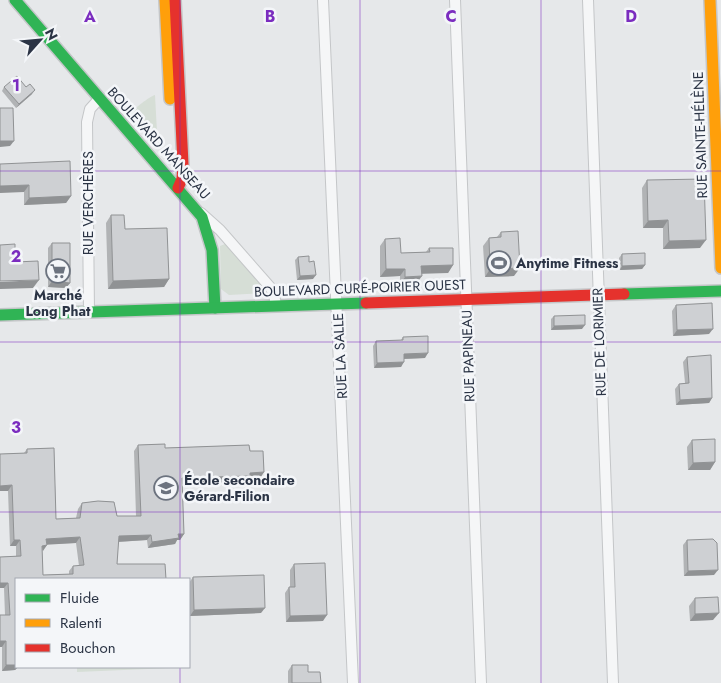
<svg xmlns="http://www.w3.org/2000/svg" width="721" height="683" viewBox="0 0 721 683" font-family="Jost,sans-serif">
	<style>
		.green { fill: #d6ded6 }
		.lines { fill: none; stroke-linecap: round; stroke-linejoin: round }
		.street-casing { stroke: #c4c6c8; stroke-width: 12 }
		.fast-casing { stroke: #c4c6c8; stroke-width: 14 }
		.slow-casing { stroke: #c4c6c8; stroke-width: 14 }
		.jam-casing { stroke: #c4c6c8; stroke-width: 14 }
		.street { stroke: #f5f6f7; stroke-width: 10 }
		.fast { stroke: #30b455; stroke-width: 11 }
		.slow { stroke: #ff9f0a; stroke-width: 11 }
		.jam { stroke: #e5322d; stroke-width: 11 }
		.wall { fill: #b1b3b5; fill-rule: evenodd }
		.shaded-wall { fill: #909294 }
		.building { fill: #ced0d3; stroke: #909294; fill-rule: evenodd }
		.grid { fill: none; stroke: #7b2cbf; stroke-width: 1; stroke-opacity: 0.55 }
		.labels { text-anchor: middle; stroke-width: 5; stroke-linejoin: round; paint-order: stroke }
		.street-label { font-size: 14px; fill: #2b3445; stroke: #f4f6f9 }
		.poi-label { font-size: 14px; font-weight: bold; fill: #2b3445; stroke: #f4f6f9; text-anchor: start }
		.grid-label { font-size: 16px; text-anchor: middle; font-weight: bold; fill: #7b2cbf; stroke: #f4f6f9; stroke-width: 5; stroke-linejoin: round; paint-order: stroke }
	</style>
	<rect width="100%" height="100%" fill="#e6e8ea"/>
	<g class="green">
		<path d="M155,95L157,132H145L129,114C134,109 150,96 155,95Z"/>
		<polygon points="225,244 264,288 264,293 229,295 221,289 220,246"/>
		<polygon points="77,667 171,667 171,668 77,672"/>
	</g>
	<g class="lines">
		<g class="street-casing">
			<g id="street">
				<polyline points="323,0 353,683"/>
				<polyline points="455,0 481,683"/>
				<polyline points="588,0 613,683"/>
				<polyline points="201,213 220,230 270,287 274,294 276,306"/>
				<polyline points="89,312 87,122 90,109 99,99"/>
			</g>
		</g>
		<g class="fast-casing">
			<g id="fast">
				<polyline points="15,0 202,217 212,250 215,308"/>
				<polyline points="624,294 721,291"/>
				<polyline points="0,315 366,303"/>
			</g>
		</g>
		<g class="slow-casing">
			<g id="slow">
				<polyline points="165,0 170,99"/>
				<polyline points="710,0 721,268"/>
			</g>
		</g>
		<g class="jam-casing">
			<g id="jam">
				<polyline points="175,0 183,164 182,179 178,188"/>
				<polyline points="366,303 624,294"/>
			</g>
		</g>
		<use href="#street" class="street"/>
		<use href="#fast" class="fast"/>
		<use href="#slow" class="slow"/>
		<use href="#jam" class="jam"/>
	</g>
	<g class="wall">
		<polygon points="4,87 32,94 16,108 2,91"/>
		<polygon points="0,164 71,196 66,203 24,205 24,192"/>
		<polygon points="647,180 700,248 663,249 663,228 643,228 642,188"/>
		<polygon points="111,215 125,229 169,279 164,287 108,289 106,223"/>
		<polygon points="501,232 514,276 485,277 483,246 489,238 497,237"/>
		<polygon points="385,239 401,253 426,252 429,248 453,265 448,273 421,273 416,284 400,284 400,276 380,277 380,246"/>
		<polygon points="52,243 70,283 66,288 48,287 48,248"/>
		<polygon points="622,254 645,265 642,269 620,270 619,258"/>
		<polygon points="298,257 313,279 297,280 295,260"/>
		<polygon points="676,305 709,334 673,336 672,311"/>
		<polygon points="554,316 582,329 551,330 551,319"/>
		<polygon points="403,337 425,358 404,359 401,367 374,368 373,346 376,341 401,340"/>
		<polygon points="687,357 712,398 709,403 676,405 675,389 679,384 685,383 683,362"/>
		<polygon points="692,440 715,462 710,470 688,470 687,447"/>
		<path d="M165,444V448L249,445L250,451H263L264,472L260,478H249L246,482L182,484L184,534L180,540H177L175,544L148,548L147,540L118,542L117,564H165L166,579H16V667H18L15,670L2,671V647H0V615H5L4,588H0V557L16,556V546H10L8,491H0V454L24,453L27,449L54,448L56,519L76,518L78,509L82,503L98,501L114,502L117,516H136L134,451L138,445ZM76,543L79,566H73L69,571V574L43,575L42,551L47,545V544Z"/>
		<polygon points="687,540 714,575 684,576 683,545"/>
		<polygon points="294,564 323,621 286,622 285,593 289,587 290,587 290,570"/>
		<polygon points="193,577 261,613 190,616 189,583"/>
		<polygon points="695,598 713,620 690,621 689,606"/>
		<polygon points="292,665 308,672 321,683 288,683 288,671"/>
	</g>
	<g class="shaded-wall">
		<polygon points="35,90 32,94 16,108 19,104"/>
		<polygon points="0,141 14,141 10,146 0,147"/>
		<polygon points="29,185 24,192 0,193 0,186"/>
		<polygon points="71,196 66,203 24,205 29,198"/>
		<polygon points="668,220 663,228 643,228 648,221"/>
		<polygon points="706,240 700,248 663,249 669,241"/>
		<polygon points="453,265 448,273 416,274 421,266"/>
		<polygon points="645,265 642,269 620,270 622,266"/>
		<polygon points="520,268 514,276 485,277 490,269"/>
		<polygon points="386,269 405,269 400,276 380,277"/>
		<polygon points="316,275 313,279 297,280 300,276"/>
		<polygon points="422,276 416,284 400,284 405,277"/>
		<polygon points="169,279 164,287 108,289 113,281"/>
		<polygon points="39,280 33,288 0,289 0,282"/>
		<polygon points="52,281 70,283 66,288 48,287"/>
		<polygon points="585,325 582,329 551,330 554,326"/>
		<polygon points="713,329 709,334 673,336 677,330"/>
		<polygon points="428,353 425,358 401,359 404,354"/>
		<polygon points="404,362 401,367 374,368 377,363"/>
		<polygon points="712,398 709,403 676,405 680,400"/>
		<polygon points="715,462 710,470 688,470 693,463"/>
		<polygon points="264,472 260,478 249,478 246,482 178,484 182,478"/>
		<polygon points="12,485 8,491 0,491 0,486"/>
		<polygon points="178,534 184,534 180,540 177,540 175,544 148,548 152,542"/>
		<polygon points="151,535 147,540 115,542 119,536"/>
		<polygon points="80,537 76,543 42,545 46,539"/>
		<polygon points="14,540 20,540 16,546 10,546"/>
		<polygon points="47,545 43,551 42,546"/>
		<polygon points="718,570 714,575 684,576 688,571"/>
		<polygon points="0,583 8,583 4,588 0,588"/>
		<polygon points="265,608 261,613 190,616 194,610"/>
		<polygon points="719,613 713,620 690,621 695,614"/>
		<polygon points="327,615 323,621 286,622 290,616"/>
		<polygon points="0,641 6,641 2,647 0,647"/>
		<polygon points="6,665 16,665 16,667 18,667 15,670 2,671"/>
	</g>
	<g class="building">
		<polygon points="17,76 26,87 30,84 35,90 19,104 4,87"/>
		<polygon points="0,108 13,108 14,141 0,141"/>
		<polygon points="70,161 71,196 29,198 29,185 0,186 0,164"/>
		<polygon points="704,179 706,240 669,241 668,220 648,221 647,180"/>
		<polygon points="111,215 124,215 125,229 167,228 169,279 113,281"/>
		<polygon points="518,231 520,268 490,269 489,238 501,237 501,232"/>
		<polygon points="400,238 401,253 430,252 429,248 453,248 453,265 421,266 422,276 405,277 405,269 386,269 385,239"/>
		<polygon points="52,243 70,243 70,283 52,281"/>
		<polygon points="15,244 15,262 38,261 39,280 0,281 0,245"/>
		<polygon points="645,253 645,265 622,266 622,254"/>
		<polygon points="309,256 309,262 314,261 316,275 300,276 298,257"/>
		<polygon points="712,303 713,329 677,330 676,305"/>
		<polygon points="585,315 585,325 554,326 554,316"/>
		<polygon points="428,336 428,353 404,354 404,362 377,363 376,341 403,340 403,337"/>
		<polygon points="711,355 712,398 680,400 679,384 689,383 687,357"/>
		<polygon points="715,439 715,462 693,463 692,440"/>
		<path d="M165,444V448L249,445L250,451H263L264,472L250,473V476L182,478L184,534H178L179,538L152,542L151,535L119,536L117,564H165L166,579H16V665H6V641H0V615H10L8,583H0V557L21,556L20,540H14L12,485L0,486V454L27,453V449L54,448L56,519L80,518L82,503L98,501L114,502L117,516H141L138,445ZM80,537L84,565L73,566V574L43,575L42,546L47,545L46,539Z"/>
		<polygon points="713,539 717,543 718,570 688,571 687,540"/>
		<polygon points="325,563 327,615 290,616 289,587 295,587 294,564"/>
		<polygon points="264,575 265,608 194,610 193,577"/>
		<polygon points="718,597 719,613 695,614 695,598"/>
		<polygon points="292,665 308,665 308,672 320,672 321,683 292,683"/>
	</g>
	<path class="grid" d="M180,0V579M360,0V683M541,0V683M0,171H721M0,342H721M0,512H721M180,667V683"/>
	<defs>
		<g id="stadium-ring" transform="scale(1.25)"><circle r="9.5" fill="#f4f6f9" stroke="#6c737f" stroke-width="1.5"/><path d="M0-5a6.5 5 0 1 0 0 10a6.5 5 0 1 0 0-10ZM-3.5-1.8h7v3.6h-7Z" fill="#6c737f"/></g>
		<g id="supermarket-ring" transform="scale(1.25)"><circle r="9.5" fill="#f4f6f9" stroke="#6c737f" stroke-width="1.5"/><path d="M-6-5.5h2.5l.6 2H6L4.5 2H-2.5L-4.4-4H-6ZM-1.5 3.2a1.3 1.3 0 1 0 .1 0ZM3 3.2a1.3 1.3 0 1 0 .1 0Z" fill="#6c737f"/></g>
		<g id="school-ring" transform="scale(1.25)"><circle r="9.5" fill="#f4f6f9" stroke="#6c737f" stroke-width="1.5"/><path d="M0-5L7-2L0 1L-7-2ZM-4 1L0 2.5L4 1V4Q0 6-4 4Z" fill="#6c737f"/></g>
	</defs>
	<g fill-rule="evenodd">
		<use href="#stadium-ring" x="499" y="263"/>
		<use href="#supermarket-ring" x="58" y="271"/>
		<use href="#school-ring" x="166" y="488"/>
	</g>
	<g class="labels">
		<g class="street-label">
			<text transform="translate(700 135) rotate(-92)" y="5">RUE SAINTE-HÉLÈNE</text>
			<text transform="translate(159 143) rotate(48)" y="5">BOULEVARD MANSEAU</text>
			<text transform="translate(88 203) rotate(-90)" y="5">RUE VERCHÈRES</text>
			<text transform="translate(360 288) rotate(-2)" y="5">BOULEVARD CURÉ-POIRIER OUEST</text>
			<text transform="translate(599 342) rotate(-92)" y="5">RUE DE LORIMIER</text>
			<text transform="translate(340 356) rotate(-93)" y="5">RUE LA SALLE</text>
			<text transform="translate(468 356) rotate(-92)" y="5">RUE PAPINEAU</text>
		</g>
		<g class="poi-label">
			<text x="516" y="268">Anytime Fitness</text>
			<text x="58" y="300" text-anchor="middle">Marché<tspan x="58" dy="16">Long Phat</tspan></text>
			<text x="184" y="485">École secondaire<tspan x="184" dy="16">Gérard-Filion</tspan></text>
		</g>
	</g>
	<g class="grid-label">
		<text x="90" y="22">A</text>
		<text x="270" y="22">B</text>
		<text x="451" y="22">C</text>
		<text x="631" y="22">D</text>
		<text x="16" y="91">1</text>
		<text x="16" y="262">2</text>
		<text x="16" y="433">3</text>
	</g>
	<rect x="15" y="578" width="175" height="90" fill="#f4f6f9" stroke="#a4a8b1"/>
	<rect x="25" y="594" width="25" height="8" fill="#30b455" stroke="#a4a8b1"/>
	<text x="60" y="603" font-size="15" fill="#2b3445">Fluide</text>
	<rect x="25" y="619" width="25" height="8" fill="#ff9f0a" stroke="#a4a8b1"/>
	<text x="60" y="628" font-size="15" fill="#2b3445">Ralenti</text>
	<rect x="25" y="644" width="25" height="8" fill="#e5322d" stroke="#a4a8b1"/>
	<text x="60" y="653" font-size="15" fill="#2b3445">Bouchon</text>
	<g transform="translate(40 40) rotate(63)" stroke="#f4f6f9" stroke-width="4" paint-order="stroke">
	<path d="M0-4L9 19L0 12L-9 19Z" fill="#2b3445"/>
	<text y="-8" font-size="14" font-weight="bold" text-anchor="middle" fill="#2b3445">N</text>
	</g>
</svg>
